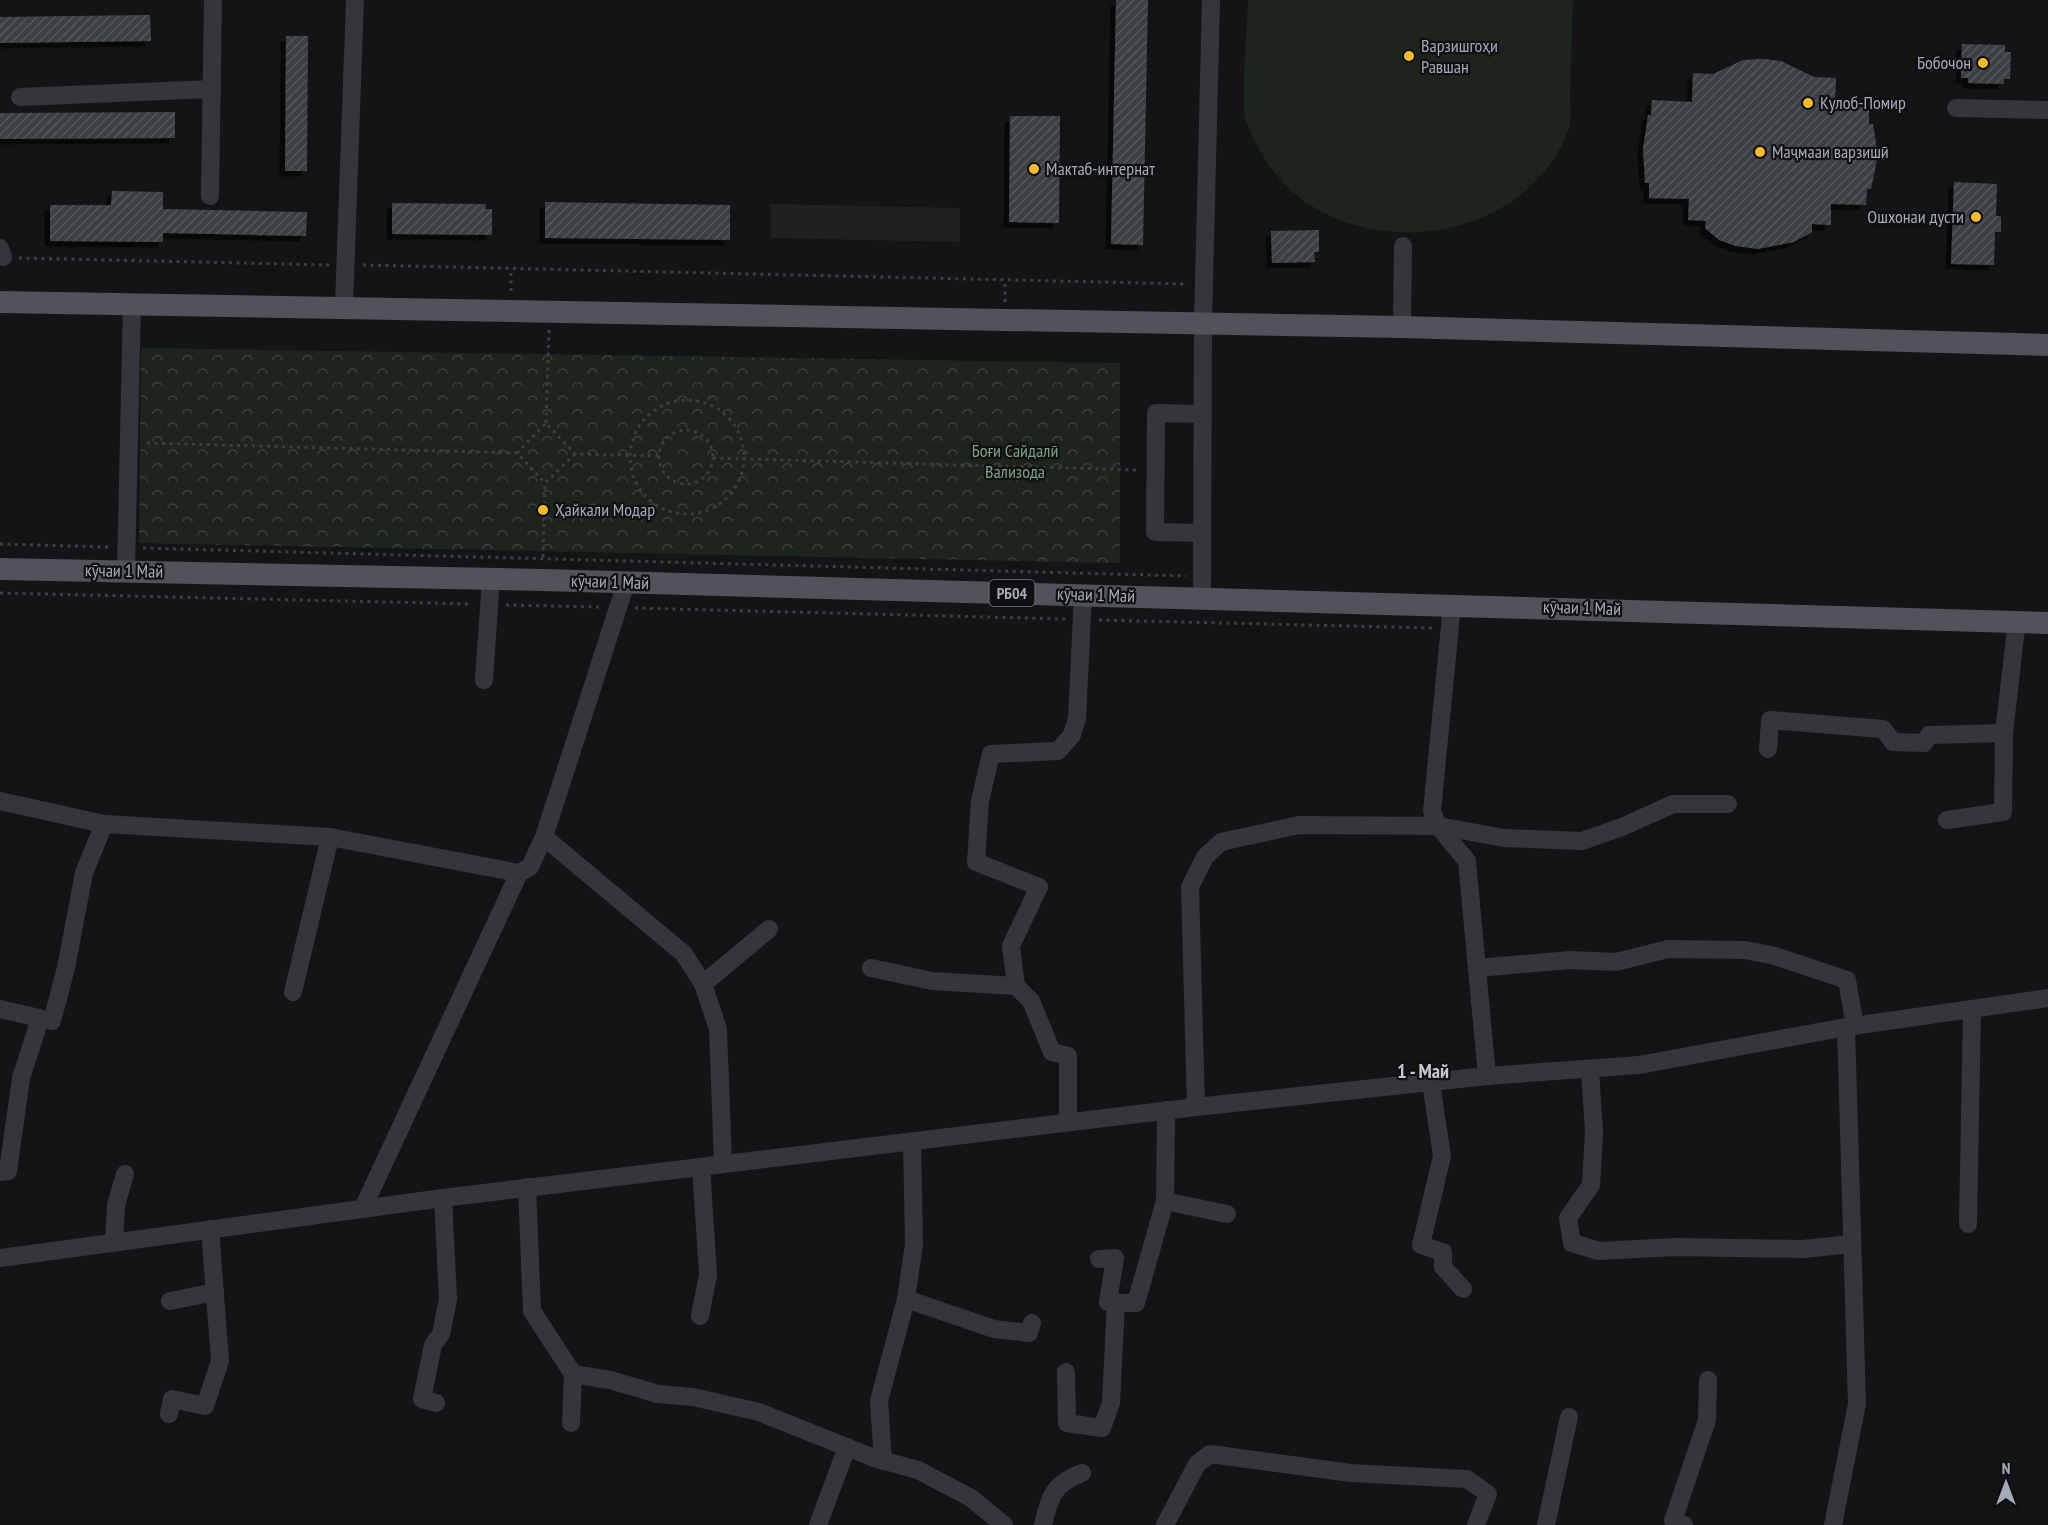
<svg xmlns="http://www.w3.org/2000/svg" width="2048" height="1525" viewBox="0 0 2048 1525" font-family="'PT Sans Narrow',sans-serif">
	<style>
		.built { fill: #202023 }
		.park { fill: url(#park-crowns) }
		.garden { fill: #1c241d }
		.building { fill: url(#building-hatch); filter: url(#shadow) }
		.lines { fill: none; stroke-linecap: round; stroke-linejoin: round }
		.path { stroke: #3b3d42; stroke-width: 3; stroke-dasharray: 3 4.5; stroke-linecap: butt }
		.minor { stroke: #35363b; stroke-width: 18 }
		.major { stroke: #51525a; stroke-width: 22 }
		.poi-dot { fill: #f8bc2a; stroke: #0f0f11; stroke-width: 2 }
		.labels { text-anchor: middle; stroke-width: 4.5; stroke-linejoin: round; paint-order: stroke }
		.shield { fill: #0f0f11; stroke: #787c85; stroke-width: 1.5 }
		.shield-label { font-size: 16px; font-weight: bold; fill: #a5aab7 }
		.poi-label { font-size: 18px; fill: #a5aab7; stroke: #0f0f11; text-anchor: start }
		.park-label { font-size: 18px; fill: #7ca280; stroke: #0f0f11 }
		.street-label { font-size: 18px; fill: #a5aab7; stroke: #0f0f11 }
		.neighbourhood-label { font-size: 20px; font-weight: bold; fill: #c6c9d3; stroke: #0f0f11 }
	</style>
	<defs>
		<pattern id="park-crowns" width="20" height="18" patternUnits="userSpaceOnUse" patternTransform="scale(1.5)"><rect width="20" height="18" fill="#1c241d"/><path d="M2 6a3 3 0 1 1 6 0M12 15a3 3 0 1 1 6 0" fill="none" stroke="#3a413c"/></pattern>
		<pattern id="building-hatch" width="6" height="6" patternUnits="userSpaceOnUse" patternTransform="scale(1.5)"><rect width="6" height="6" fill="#3e3f43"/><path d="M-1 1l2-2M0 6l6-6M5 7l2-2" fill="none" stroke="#57585c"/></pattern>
		<filter id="shadow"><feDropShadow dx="-5.5" dy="5.5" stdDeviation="0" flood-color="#0009"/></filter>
	</defs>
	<rect width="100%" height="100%" fill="#141416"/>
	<polygon class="built" points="771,204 960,208 960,242 771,238"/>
	<polygon class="park" points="141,348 1120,363 1120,563 139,543"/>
	<path class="garden" d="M1248,0H1573C1572,32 1571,63 1570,95C1570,106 1572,121 1568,131C1529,233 1390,261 1304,201C1277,182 1258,152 1246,122C1240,107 1248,22 1248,0Z"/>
	<g class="building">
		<polygon points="1116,0 1148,0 1143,245 1111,244"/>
		<polygon points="150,15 151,41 0,43 0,17"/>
		<polygon points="286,36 308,36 307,171 285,171"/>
		<polygon points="1962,44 2005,45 2005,52 2011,52 2010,79 2004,79 2004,84 1968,83 1968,78 1961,78"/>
		<polygon points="1763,59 1781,61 1814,77 1836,78 1835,106 1869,107 1869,124 1873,124 1878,155 1871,189 1867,189 1866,205 1831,204 1831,225 1812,224 1812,232 1794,242 1758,249 1736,246 1719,240 1705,228 1706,221 1688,220 1689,199 1649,198 1649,183 1645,183 1643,149 1648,115 1651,115 1652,100 1692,102 1693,73 1713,74 1743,60"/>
		<polygon points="175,112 175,138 0,139 0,113"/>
		<polygon points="1010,116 1060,116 1059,223 1009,222"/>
		<polygon points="1954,182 1997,184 1996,216 2001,216 2001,232 1995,232 1994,265 1951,264"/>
		<polygon points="112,191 163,192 163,209 307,212 306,236 163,233 163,242 50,241 50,205 111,205"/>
		<polygon points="545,202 730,205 730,240 545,238"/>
		<polygon points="392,203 486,204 485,209 492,209 492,235 392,234"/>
		<polygon points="1319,230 1319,252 1314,252 1315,262 1272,263 1271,231"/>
	</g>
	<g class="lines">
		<g class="path">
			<polyline points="19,258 330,265"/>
			<polyline points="363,265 1188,284"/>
			<polyline points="511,291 511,269"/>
			<polyline points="1005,302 1005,280"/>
			<circle cx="687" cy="457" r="57"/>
			<polyline points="546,423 549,330"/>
			<circle cx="686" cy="457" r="27"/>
			<polyline points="147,443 517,453"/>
			<polyline points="575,454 545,483 517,453 546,423 575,454 659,456"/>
			<polyline points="713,458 1137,470"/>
			<polyline points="0,544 109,547"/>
			<polyline points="143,548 1186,576"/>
			<polyline points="543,557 545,483"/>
			<polyline points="0,593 472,604"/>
			<polyline points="506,605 601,607"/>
			<polyline points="635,608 1066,619"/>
			<polyline points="1099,620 1432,628"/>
		</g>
		<g class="minor">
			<polyline points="20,97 212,89"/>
			<polyline points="1956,108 2048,110"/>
			<polyline points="210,196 213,0"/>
			<polyline points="0,248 3,257"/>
			<polyline points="344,306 355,0"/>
			<polyline points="1402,327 1403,246"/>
			<polyline points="1202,533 1155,532 1156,413 1203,414"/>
			<polyline points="126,571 132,303"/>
			<polyline points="1202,598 1203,323 1211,0"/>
			<polyline points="1452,605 1432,811 1438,826 1467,861 1487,1076"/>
			<polyline points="484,680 491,579"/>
			<polyline points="1768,749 1770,720 1883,729 1893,742 1924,743 1929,735 2004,733 2017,620"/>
			<polyline points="0,801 104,824 330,837 519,873"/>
			<polyline points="1947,820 2003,812 2004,733"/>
			<polyline points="544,837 684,954 703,984 718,1029 723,1164"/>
			<polyline points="871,968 932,981 1016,986"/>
			<polyline points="1477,968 1570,960 1616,962 1668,949 1745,950 1775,956 1847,980 1855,1026"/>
			<polyline points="703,984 769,929"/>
			<polyline points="293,992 330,837"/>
			<polyline points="0,1009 52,1021 66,968 84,873 104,824"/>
			<polyline points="1590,1070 1594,1132 1591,1185 1568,1218 1572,1243 1599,1251 1676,1247 1803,1249 1852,1244"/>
			<polyline points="1431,1083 1442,1156 1421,1245 1443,1252 1443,1267 1463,1289"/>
			<polyline points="1196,1107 1190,887 1205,857 1221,842 1299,825 1438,826 1504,838 1582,841 1622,827 1673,804 1728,804"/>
			<polyline points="1068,1122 1068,1056 1052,1052 1031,1001 1016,986 1011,946 1039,887 976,862 980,801 991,754 1058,751 1072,735 1077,718 1083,595"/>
			<polyline points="0,1172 8,1171 21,1078 40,1019"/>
			<polyline points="527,1187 532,1311 573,1374 610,1380 658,1394 693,1397 759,1412 874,1458 918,1470 971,1498 1004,1525"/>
			<polyline points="1165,1201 1227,1214"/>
			<polyline points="363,1208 519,873 530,867 544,837 626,583"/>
			<polyline points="1968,1224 1972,1009"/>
			<polyline points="114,1242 116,1205 125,1174"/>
			<polyline points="0,1258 443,1198 1196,1107 1487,1076 1639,1065 1846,1027 2048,998"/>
			<polyline points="1099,1259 1115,1258 1108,1302 1116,1303"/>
			<polyline points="906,1299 994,1329 1029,1333 1032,1323"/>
			<polyline points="170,1301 215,1292"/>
			<polyline points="700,1316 708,1275 701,1167"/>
			<polyline points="1066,1372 1067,1423 1102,1428 1111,1403 1116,1303 1136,1303 1165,1201 1166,1110"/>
			<polyline points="436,1403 422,1399 433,1345 441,1334 448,1299 443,1198"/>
			<polyline points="169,1414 172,1399 205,1406 220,1361 210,1229"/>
			<polyline points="571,1423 573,1374"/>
			<polyline points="883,1461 879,1401 906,1299 914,1244 912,1141"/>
			<polyline points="818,1525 847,1447"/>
			<path d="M1043,1525C1050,1496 1053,1484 1082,1473"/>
			<polyline points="1165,1525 1197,1464 1210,1454 1351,1473 1467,1479 1488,1494 1476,1525"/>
			<polyline points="1546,1525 1569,1417"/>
			<polyline points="1684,1525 1673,1521 1707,1420 1708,1380"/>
			<polyline points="1833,1525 1857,1404 1846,1027"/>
		</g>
		<g class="major">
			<polyline points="0,302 1402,327 2048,345"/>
			<polyline points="0,569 543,580 2048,623"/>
		</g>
	</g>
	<g class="poi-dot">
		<circle cx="1409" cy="56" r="6"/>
		<circle cx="1983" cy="63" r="6"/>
		<circle cx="1808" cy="103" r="6"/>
		<circle cx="1760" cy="152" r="6"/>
		<circle cx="1034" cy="169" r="6"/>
		<circle cx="1976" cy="217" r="6"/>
		<circle cx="543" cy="510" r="6"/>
	</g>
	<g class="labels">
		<rect class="shield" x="989.5" y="580" width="45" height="26" rx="4.5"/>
		<g class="shield-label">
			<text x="1012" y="599">РБ04</text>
		</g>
		<g class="poi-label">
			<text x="1421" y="52">Варзишгоҳи<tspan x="1421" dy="21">Равшан</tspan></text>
			<text x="1971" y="69" text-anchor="end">Бобочон</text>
			<text x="1820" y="109">Кулоб-Помир</text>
			<text x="1772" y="158">Маҷмааи варзишӣ</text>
			<text x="1046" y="175">Мактаб-интернат</text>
			<text x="1964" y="223" text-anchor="end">Ошхонаи дусти</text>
			<text x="555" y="516">Ҳайкали Модар</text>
		</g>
		<g class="park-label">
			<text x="1015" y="457">Боғи Сайдалӣ<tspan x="1015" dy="21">Вализода</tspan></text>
		</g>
		<g class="street-label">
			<text transform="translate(124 571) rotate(1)" y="6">кӯчаи 1 Май</text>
			<text transform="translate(610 582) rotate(2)" y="6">кӯчаи 1 Май</text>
			<text transform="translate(1096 595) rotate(2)" y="6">кӯчаи 1 Май</text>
			<text transform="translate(1582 608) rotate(2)" y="6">кӯчаи 1 Май</text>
		</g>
		<g class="neighbourhood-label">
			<text x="1423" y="1078">1 - Май</text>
		</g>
	</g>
	<g transform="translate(2006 1483)" stroke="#0f0f11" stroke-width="4.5" paint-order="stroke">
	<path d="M0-4.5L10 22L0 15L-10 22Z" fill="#a5aab7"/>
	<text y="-9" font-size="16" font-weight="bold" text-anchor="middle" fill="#a5aab7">N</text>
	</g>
</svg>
